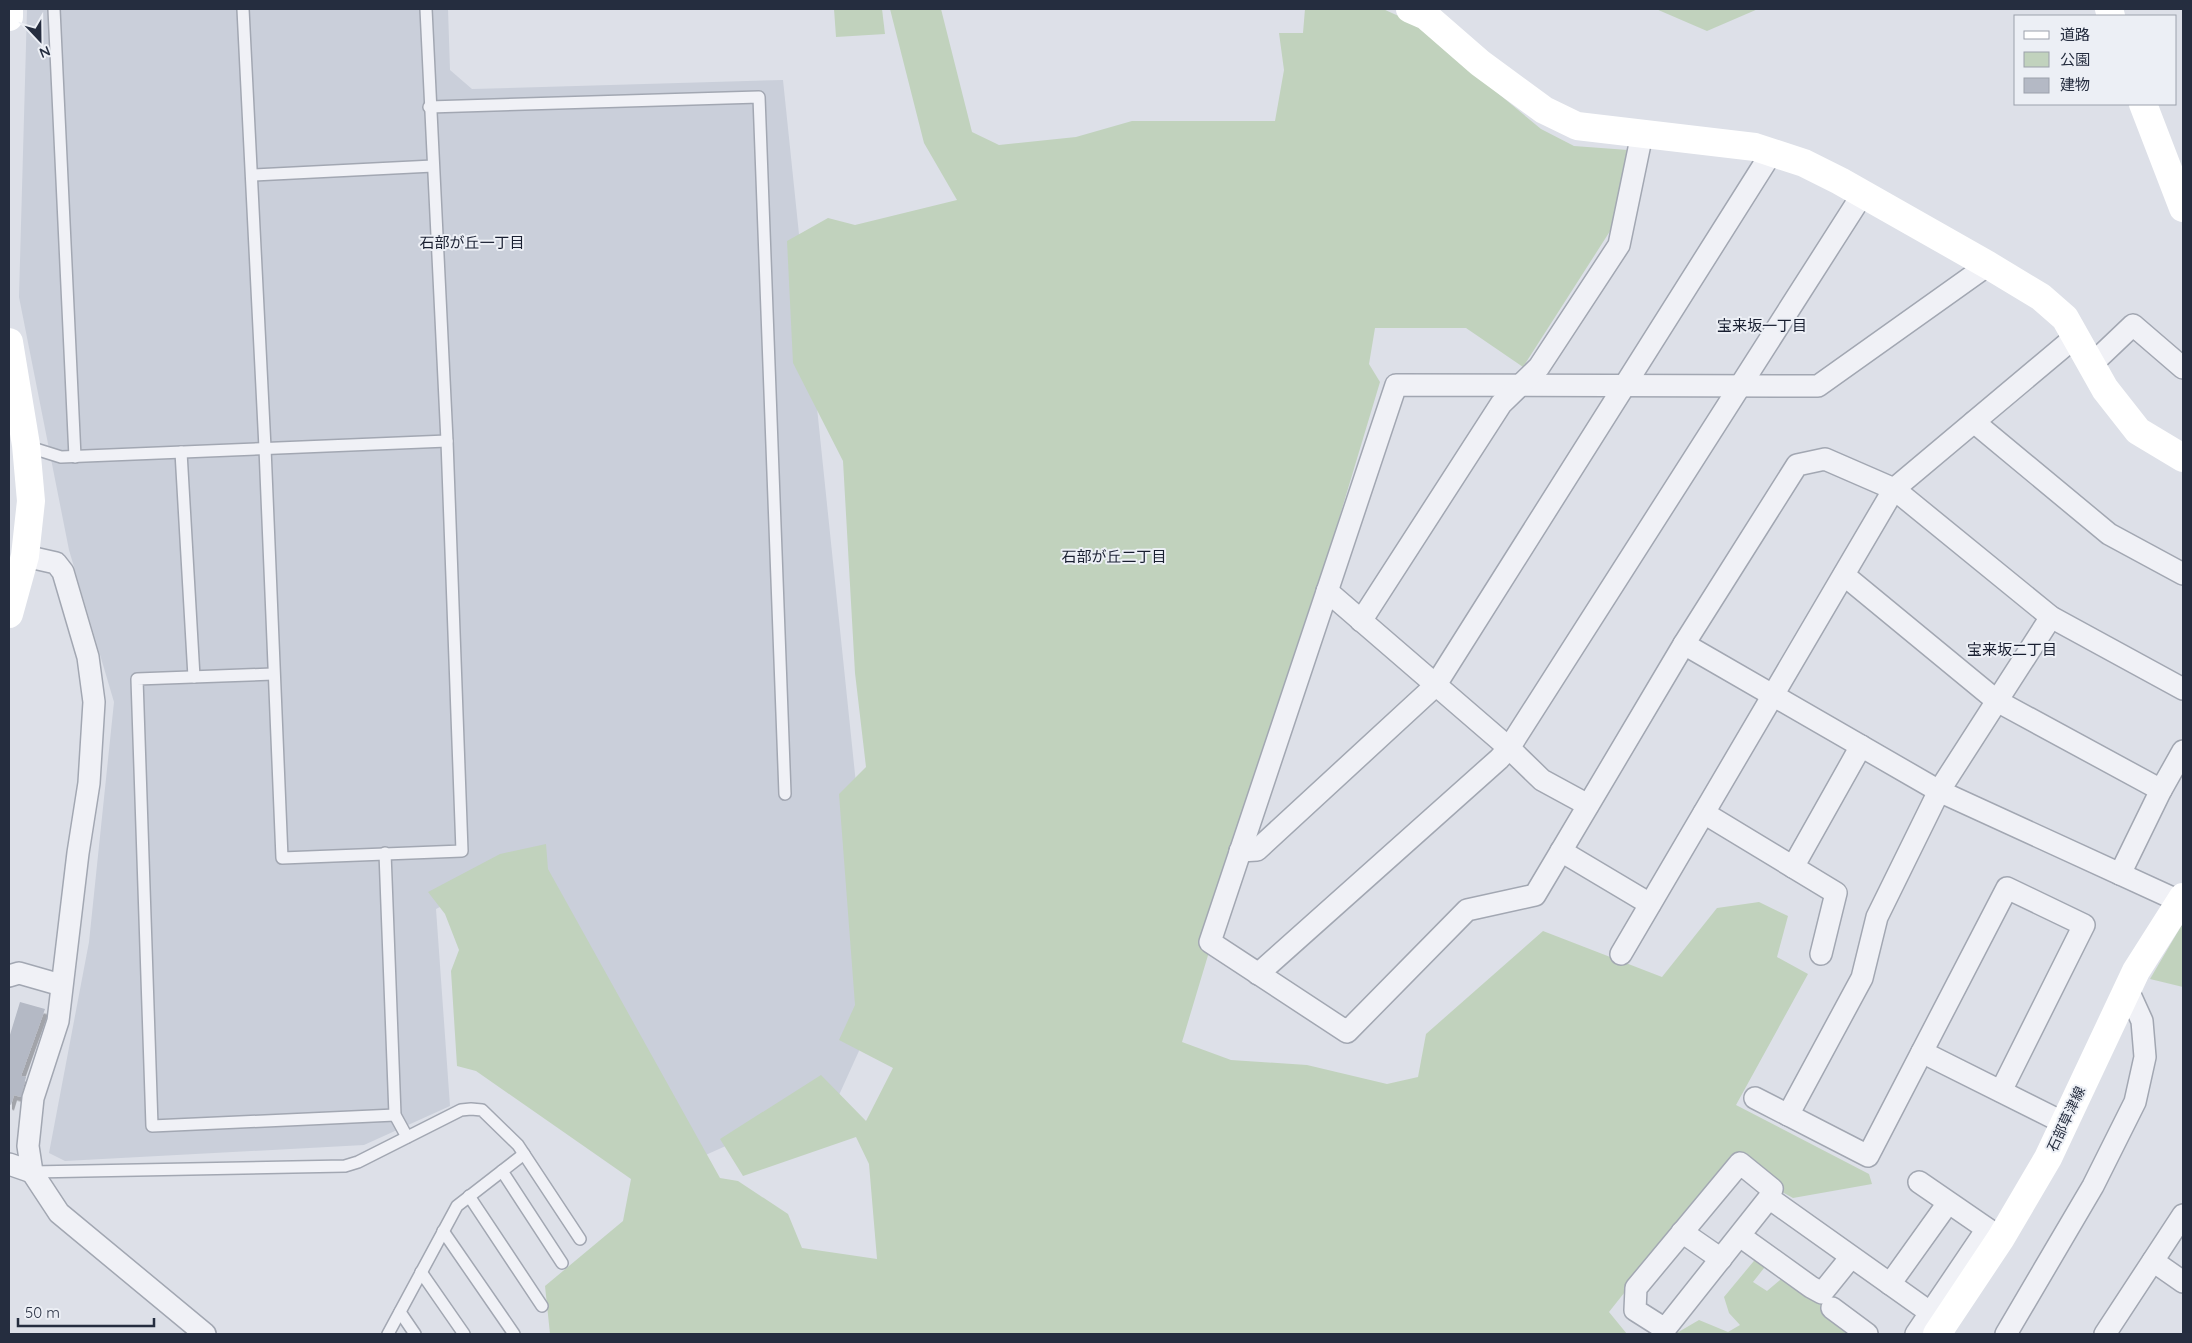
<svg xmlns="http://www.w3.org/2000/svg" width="2192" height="1343" viewBox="0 0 2192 1343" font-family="Quicksand,'Noto Sans JP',sans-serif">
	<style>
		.built { fill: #cacfda }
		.green { fill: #c1d2bd }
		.building { fill: #b4b9c5; filter: url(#shadow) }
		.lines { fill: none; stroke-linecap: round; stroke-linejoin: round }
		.lane-casing { stroke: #a2a7b2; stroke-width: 14 }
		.street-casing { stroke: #a2a7b2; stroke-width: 24 }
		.lane { stroke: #f0f1f6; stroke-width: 11 }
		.street { stroke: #f0f1f6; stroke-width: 21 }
		.secondary { stroke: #fff; stroke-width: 28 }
		.labels { text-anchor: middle; stroke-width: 4; stroke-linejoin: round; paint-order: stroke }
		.street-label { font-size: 14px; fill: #252d3f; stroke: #eceff5 }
		.neighbourhood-label { font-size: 15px; fill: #181e30; stroke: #eceff5 }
	</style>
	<defs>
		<filter id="shadow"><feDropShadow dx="3" dy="5.5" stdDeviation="0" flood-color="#0004"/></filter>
	</defs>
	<rect width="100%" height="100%" fill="#dde0e8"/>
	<polygon class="built" points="27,9 448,9 450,70 472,89 783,80 861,832 873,1020 839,1095 699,1158 530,861 436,909 450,1106 364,1145 65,1161 49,1153 89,942 114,702 69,550 19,297"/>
	<g class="green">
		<polygon points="834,9 882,9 885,34 836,37"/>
		<polygon points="890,9 941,9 972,132 999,145 1076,137 1132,121 1275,121 1284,70 1279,33 1303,33 1305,9 1383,9 1412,22 1541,129 1574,146 1628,150 1632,156 1621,214 1523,367 1466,328 1375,328 1369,364 1380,382 1182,1042 1231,1060 1307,1065 1387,1084 1418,1077 1426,1034 1543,931 1662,977 1717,908 1759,902 1788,916 1777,957 1808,974 1736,1105 1869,1174 1872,1184 1793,1198 1728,1162 1609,1312 1627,1334 550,1334 545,1286 623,1221 631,1179 476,1071 457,1066 451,971 459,950 445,914 428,892 500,854 546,844 548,869 720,1178 738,1181 788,1214 802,1248 877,1259 869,1164 856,1137 743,1176 720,1139 821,1075 866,1121 893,1068 839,1040 855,1005 839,794 866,767 855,673 843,461 793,363 787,241 828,218 855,225 957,200 924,143"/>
		<polygon points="1656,9 1758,9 1707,31"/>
		<polygon points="2183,923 2183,987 2150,979"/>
		<polygon points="1758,1256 1768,1263 1753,1282 1767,1291 1787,1274 1848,1327 1844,1334 1675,1334 1699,1320 1728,1332 1740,1325 1729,1313 1724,1297"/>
	</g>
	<polygon class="building" points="20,1002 45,1009 21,1076 26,1077 21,1097 14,1095 11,1105 9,1104 9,1038"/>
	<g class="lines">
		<g class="lane-casing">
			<g id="lane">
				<polyline points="54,9 75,457"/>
				<polyline points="243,9 265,448 282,858 462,851 447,441 426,9"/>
				<polyline points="429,107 759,97 785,794"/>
				<polyline points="252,175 433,166"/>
				<polyline points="26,446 61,457 447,441"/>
				<polyline points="181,452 194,677"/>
				<polyline points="273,674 137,679 152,1126 395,1115"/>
				<polyline points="385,853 395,1115 407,1137"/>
				<polyline points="502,1171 562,1263"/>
				<polyline points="32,1172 345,1166 358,1162 461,1110 471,1109 482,1110 518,1145 580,1239"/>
				<polyline points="469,1196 542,1306"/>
				<polyline points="443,1231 514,1334"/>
				<polyline points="421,1272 464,1334"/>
				<polyline points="400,1312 415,1334"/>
				<polyline points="388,1334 457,1206 524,1154"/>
			</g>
		</g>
		<g class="street-casing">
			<g id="street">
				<polyline points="1988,265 1818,386 1396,385 1210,942 1347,1032 1467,910 1535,895 1684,644 1797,465 1825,459 1894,489 2051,617 2183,689"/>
				<polyline points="2091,365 2133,325 2183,368"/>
				<polyline points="1974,422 2109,534 2183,574"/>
				<polyline points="25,556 56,563 63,572 88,657 94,702 89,783 78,853 58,1021 33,1098 28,1146 32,1172 59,1213 205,1334"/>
				<polyline points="1844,575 1997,701 2161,790"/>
				<polyline points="1327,591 1509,748 1542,780 1588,805"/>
				<polyline points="1361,621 1501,404 1539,367 1619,245 1642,134"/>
				<polyline points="1684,644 1939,791 2179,901"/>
				<polyline points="1704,813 1836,893 1821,954"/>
				<polyline points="1240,851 1257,850 1435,686 1772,152"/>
				<polyline points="1561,851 1650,904"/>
				<polyline points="1793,867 1861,746"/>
				<polyline points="2120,874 2161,790 2183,751"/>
				<polyline points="1621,954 1894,489 2075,337"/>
				<polyline points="1258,974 1499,759 1509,748 1862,195"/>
				<polyline points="9,976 19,973 61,985"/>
				<polyline points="1922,1052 2064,1123"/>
				<polyline points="1755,1098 1868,1156 2007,888 2084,925 2001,1091"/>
				<polyline points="1788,1115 1862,978 1877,917 1939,791 2051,617"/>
				<polyline points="9,1164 32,1172"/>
				<polyline points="1919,1182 1999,1237"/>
				<polyline points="1769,1198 1772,1189 1740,1163 1636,1288 1635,1310 1665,1329 1769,1198 1945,1323"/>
				<polyline points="1682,1232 1721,1259"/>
				<polyline points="1740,1236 1811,1287 1822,1293 1851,1257"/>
				<polyline points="2153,1261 2183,1282"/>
				<polyline points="1890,1284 1948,1203"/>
				<polyline points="1832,1308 1867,1334"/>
				<polyline points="1916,1334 1987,1229"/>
				<polyline points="2006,1334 2093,1186 2135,1102 2145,1057 2142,1021 2127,988"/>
				<polyline points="2105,1334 2183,1215"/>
			</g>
		</g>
		<use href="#lane" class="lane"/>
		<use href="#street" class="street"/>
		<g class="secondary">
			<polyline points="1410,9 1426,16 1480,63 1544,110 1577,126 1755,147 1804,163 1840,181 1988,265 2041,297 2065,318 2105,389 2138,431 2183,458"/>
			<polyline points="2109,9 2111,16"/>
			<polyline points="9,17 9,9"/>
			<polyline points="2143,104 2183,208"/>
			<polyline points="9,342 26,445 31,501 25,556 9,614"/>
			<polyline points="1937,1334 2001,1238 2048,1158 2136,971 2183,897"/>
		</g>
	</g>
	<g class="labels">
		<g class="street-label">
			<text transform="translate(2066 1119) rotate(-65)" y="5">石部草津線</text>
		</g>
		<g class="neighbourhood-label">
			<text x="472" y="248">石部が丘一丁目</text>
			<text x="1762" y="331">宝来坂一丁目</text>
			<text x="1114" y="562">石部が丘二丁目</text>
			<text x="2012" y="655">宝来坂二丁目</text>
		</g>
	</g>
	<rect width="2192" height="1343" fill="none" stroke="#252d3f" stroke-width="20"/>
	<rect x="2014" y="15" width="162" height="90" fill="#eceff5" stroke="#9ca1ac"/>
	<rect x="2024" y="31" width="25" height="8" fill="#ffffff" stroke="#9ca1ac"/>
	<text x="2060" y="40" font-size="15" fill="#252d3f">道路</text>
	<rect x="2024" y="52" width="25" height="15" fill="#c1d2bd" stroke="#9ca1ac"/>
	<text x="2060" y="65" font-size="15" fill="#252d3f">公園</text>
	<rect x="2024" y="78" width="25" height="15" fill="#b4b9c5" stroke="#9ca1ac"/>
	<text x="2060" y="90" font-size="15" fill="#252d3f">建物</text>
	<g transform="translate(40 40) rotate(158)" stroke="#eceff5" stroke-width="4" paint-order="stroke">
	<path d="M0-4L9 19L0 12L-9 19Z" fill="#252d3f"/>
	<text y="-8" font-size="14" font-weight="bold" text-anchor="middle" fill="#252d3f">N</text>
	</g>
	<path d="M18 1318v8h136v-8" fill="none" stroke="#252d3f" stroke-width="2.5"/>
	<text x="25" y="1318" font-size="15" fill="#252d3f" stroke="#eceff5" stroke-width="4" paint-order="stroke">50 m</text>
</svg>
